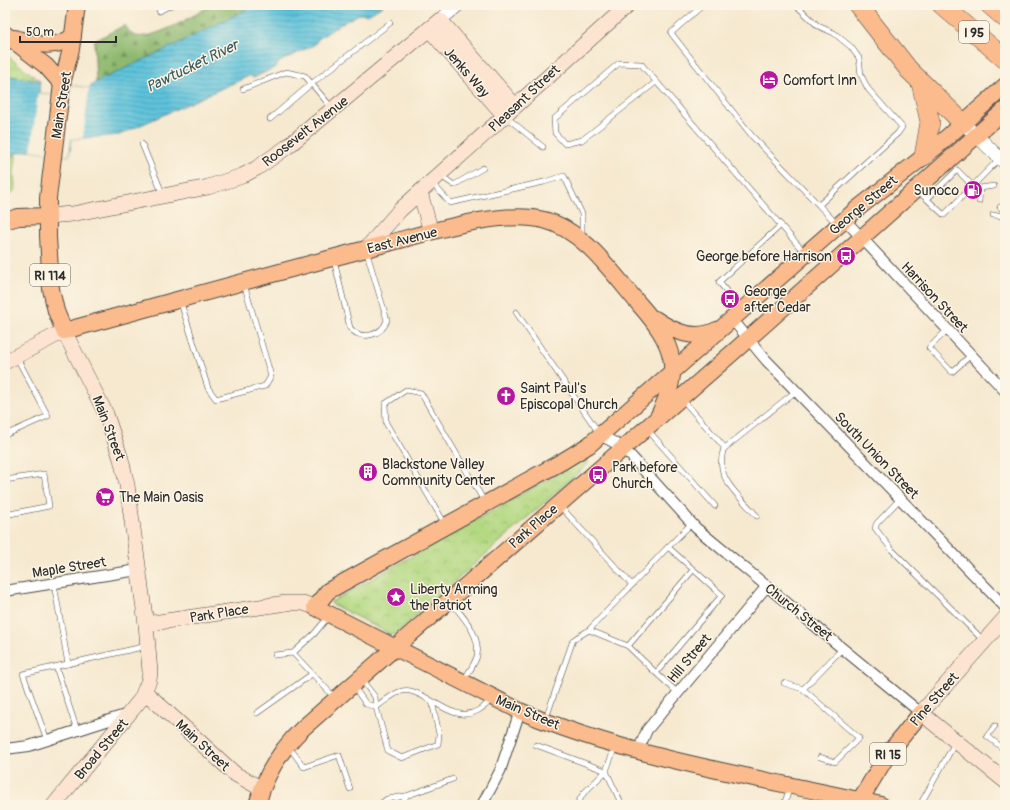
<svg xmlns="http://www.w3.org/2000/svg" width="1010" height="810" viewBox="0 0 1010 810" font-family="Pangolin,sans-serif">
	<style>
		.forest { fill: url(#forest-firs); stroke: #5d724e }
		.park { fill: url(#park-crowns); stroke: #708256 }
		.water { fill: url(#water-rules); stroke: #447783 }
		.pier { fill: #f6e9d0 }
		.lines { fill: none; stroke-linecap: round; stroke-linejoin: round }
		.service-casing { stroke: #494844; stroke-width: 6 }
		.minor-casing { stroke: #494844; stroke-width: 12 }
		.tertiary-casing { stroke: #494844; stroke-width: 14 }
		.secondary-casing { stroke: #494844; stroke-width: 16 }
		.primary-casing { stroke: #494844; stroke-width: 18 }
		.motorway-casing { stroke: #494844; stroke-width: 20 }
		.service { stroke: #fff; stroke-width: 5 }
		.minor { stroke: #fff; stroke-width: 10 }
		.tertiary { stroke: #fff; stroke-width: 13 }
		.secondary { stroke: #fde4d1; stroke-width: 15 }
		.primary { stroke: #fbbb8c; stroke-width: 16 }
		.motorway { stroke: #fbbb8c; stroke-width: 19 }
		.labels { text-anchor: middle; stroke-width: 3; stroke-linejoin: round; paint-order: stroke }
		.shield { fill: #fcf5e5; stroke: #6a6863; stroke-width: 1 }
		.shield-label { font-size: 13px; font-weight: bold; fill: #2b2b2b }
		.street-label { font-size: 14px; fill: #2b2b2b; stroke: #fcf5e5 }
		.poi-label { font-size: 14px; fill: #2b2b2b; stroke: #fcf5e5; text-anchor: start }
		.water-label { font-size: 15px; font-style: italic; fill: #3a5960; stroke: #fcf5e5 }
	</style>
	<defs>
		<pattern id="forest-firs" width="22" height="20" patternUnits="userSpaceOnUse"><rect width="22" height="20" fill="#8fb970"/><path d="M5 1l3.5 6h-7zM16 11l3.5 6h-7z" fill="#75975c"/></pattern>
		<pattern id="park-crowns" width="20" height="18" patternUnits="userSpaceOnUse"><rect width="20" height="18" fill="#b4d982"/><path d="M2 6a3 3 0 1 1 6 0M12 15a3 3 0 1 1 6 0" fill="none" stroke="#9bba70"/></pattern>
		<pattern id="water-rules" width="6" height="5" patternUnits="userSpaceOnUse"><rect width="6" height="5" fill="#5dc3db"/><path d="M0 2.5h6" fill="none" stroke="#4d9fb2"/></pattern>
	</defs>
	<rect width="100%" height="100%" fill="#fcf5e5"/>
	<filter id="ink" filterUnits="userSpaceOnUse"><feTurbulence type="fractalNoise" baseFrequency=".025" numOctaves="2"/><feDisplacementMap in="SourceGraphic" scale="8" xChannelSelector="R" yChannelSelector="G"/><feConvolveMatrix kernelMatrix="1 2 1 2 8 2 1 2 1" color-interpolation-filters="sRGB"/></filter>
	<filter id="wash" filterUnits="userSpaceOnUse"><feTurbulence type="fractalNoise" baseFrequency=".012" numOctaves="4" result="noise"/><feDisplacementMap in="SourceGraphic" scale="16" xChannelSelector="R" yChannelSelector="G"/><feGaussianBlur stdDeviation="0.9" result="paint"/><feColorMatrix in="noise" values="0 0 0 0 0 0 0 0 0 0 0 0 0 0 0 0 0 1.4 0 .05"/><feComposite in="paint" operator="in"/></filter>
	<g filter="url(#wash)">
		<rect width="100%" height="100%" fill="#f6e9d0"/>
		<path class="forest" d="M211,5H255L182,42L96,82L94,41L125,25C127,28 130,33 133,35C149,43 197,14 211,5Z"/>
		<g class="park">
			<polygon points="5,54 40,81 5,75"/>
			<path d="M16,155C16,162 13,171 14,178C15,188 17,193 5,196V157Z"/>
			<polygon points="586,460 588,464 395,634 392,635 332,604 331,602 580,461"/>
		</g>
		<polygon class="water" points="255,5 384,5 368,15 359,14 344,22 318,39 314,45 279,62 276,67 253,78 251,75 119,135 72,139 69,156 31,150 5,156 5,75 40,81 39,93 53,95 55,83 89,88 96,82 181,42"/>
		<polygon class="pier" points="55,83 89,88 83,138 71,139 69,156 31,150 38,93 53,95"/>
	</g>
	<g filter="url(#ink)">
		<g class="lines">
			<g class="service-casing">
				<g id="service">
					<polyline points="703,5 671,33 752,136 836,223"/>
					<polyline points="796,5 818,26 834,33 851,47 859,58 861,75 868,89 902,127 898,133 819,205"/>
					<polyline points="159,11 171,5"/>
					<polyline points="656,82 582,140 565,144 555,133 554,119 619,63 641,64 804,252"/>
					<polyline points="243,89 286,72 305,76 332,108"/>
					<polyline points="505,116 543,147"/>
					<polyline points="270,119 311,84 390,23"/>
					<polyline points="142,144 163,195"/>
					<polyline points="441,176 454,185 483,168"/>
					<polyline points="433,184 450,203 544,182 564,176 582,214 582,237"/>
					<polyline points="918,191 944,215 999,159"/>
					<polyline points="927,199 957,170 973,186"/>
					<polyline points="979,201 980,188 994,186"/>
					<polyline points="1000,207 1005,212"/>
					<polyline points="993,215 1005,216"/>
					<path d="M334,260L350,328C361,341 382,336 387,320L366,250"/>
					<polyline points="180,300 208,388 216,399 265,386 271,376 244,284"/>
					<polyline points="741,309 719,282 781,225"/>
					<polyline points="516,312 599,433"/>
					<polyline points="947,330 929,348 952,372 971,355"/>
					<polyline points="682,399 725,448 796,391"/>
					<polyline points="647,429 715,506"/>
					<polyline points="5,435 48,416 17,358"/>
					<path d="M724,448C713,478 739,495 757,516"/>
					<polyline points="5,480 44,474 49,506 5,515"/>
					<polyline points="900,499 877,523 875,528 892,550 983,640"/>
					<polyline points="560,506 632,585"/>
					<polyline points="445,524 386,423 385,404 406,390 421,393 484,501"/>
					<polyline points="668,547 692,523"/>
					<polyline points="54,584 68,664"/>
					<path d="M451,602C463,617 481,635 477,656C475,664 468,673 464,680"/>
					<polyline points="329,616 314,634 293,653 335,698"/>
					<polyline points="628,646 693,570"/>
					<polyline points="275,655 293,653"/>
					<polyline points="56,667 77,730"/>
					<polyline points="656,673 628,646 589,630 668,547 722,595 656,673 678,693"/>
					<polyline points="784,683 803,689"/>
					<polyline points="354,687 366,704 376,707 375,697 361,679"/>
					<path d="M432,701L439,734L438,744L402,758L388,751L376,707C383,703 393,693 402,691C409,689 417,693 423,696C449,710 466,727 491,700"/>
					<polyline points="257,713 312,674"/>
					<polyline points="546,718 573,640 589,630"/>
					<polyline points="995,726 987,736 1005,750"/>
					<polyline points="47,740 23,674 147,646"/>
					<polyline points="536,745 606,771 622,805"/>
					<polyline points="289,747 304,767 339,755 350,789"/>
					<polyline points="820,757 835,762 859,738 803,689 843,648"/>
					<polyline points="379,805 387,799 406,796"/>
					<polyline points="402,805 406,796 453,779"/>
					<polyline points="577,805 583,794 606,771 615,747"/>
					<polyline points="784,805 790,787"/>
					<polyline points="920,805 955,743"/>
				</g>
			</g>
			<g class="minor-casing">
				<g id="minor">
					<polyline points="845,220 1005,391"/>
					<polyline points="732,319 766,360 1005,607"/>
					<polyline points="600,435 617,444 631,456 696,528 921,713"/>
					<polyline points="5,591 138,570"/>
					<polyline points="5,749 29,746 128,714"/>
					<polyline points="638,751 647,730 767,586"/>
					<polyline points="482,805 500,771 520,711"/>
				</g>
			</g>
			<g class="tertiary-casing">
				<g id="tertiary">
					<polyline points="440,20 458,5"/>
					<polyline points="963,123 1005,163"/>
				</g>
			</g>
			<g class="secondary-casing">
				<g id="secondary">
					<polyline points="429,29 505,116"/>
					<polyline points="48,216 72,214 208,187 242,176 257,168 287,147 440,20 515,106"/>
					<polyline points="431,232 420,192 628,5"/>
					<polyline points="366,249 400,210 420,192"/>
					<polyline points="5,362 64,331 106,414 121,459 127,485 146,624 150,672 149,680 141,699 54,805"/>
					<polyline points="1005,618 921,713 1005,781"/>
					<polyline points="146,624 286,603 303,603 315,607"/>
					<polyline points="145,692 235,774 262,789"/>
				</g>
			</g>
			<g class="primary-casing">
				<g id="primary">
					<path d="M77,5L71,49L62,84L48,198V236L51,289L56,311L64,331C171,302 277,272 385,244C428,233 500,209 544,220C584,230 613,274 639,304C675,345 683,369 657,419"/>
					<polyline points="5,34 46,66 62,84"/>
					<path d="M15,38C34,45 57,50 73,36"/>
					<polyline points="5,221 18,217 48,216"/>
					<path d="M655,319C674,332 695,341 717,330"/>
					<polyline points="860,800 888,754 921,713"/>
					<path d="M257,805C265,775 280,750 303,728L739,347L1005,110"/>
					<path d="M881,805C763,778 632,759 520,711L315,607L328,591L563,461L589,445L857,209L936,147L1005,86"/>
				</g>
			</g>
			<g class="motorway-casing">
				<g id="motorway">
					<polyline points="858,5 909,70 963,123"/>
					<polyline points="942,5 1005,59"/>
					<polyline points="990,5 1005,18"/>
					<polyline points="921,83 930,122 924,156"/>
				</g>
			</g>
			<use href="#service" class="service"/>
			<use href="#minor" class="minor"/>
			<use href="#tertiary" class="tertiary"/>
			<use href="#secondary" class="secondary"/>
			<use href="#primary" class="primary"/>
			<use href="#motorway" class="motorway"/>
		</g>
	</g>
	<defs>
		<g id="hotel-disc" transform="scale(1)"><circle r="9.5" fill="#b5179e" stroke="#fcf5e5"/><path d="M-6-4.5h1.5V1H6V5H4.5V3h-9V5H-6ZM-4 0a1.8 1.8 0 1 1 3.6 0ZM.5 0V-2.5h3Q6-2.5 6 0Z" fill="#fff"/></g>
		<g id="fuel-disc" transform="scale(1)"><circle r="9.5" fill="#b5179e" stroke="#fcf5e5"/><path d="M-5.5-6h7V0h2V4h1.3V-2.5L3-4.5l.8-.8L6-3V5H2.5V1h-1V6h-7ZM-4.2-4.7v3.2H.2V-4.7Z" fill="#fff"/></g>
		<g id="bus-disc" transform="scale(1)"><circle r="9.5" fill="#b5179e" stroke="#fcf5e5"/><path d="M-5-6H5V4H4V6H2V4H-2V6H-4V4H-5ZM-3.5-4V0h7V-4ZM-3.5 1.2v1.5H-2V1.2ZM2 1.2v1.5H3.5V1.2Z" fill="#fff"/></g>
		<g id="church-disc" transform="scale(1)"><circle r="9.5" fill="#b5179e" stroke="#fcf5e5"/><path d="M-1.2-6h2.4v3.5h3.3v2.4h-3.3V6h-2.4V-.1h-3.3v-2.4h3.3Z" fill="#fff"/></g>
		<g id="building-disc" transform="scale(1)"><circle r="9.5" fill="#b5179e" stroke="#fcf5e5"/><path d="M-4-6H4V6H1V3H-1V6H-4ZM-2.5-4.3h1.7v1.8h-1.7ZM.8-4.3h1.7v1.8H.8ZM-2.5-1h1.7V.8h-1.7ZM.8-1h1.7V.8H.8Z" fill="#fff"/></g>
		<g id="supermarket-disc" transform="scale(1)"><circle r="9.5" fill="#b5179e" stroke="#fcf5e5"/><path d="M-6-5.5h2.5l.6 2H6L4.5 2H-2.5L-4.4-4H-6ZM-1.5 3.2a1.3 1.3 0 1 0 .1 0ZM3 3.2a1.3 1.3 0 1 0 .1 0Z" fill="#fff"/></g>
		<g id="sight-disc" transform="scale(1)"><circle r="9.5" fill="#b5179e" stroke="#fcf5e5"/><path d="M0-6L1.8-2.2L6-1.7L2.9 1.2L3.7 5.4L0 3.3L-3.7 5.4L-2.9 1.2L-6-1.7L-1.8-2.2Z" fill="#fff"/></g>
	</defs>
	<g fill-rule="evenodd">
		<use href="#hotel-disc" x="769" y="80"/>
		<use href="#fuel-disc" x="973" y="190"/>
		<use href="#bus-disc" x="846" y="256"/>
		<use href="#bus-disc" x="730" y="299"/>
		<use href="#church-disc" x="506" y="396"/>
		<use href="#building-disc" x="368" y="472"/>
		<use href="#bus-disc" x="598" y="475"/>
		<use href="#supermarket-disc" x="105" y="497"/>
		<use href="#sight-disc" x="396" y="597"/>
	</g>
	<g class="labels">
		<g class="shield">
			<rect x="959" y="21" width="30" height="22" rx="3"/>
			<rect x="30" y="264" width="40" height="22" rx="3"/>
			<rect x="870" y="743" width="36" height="22" rx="3"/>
		</g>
		<g class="shield-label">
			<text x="974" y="37">I 95</text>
			<text x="50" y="280">RI 114</text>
			<text x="888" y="759">RI 15</text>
		</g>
		<g class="street-label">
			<text transform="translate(467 72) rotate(49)" y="5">Jenks Way</text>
			<text transform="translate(524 98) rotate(-43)" y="5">Pleasant Street</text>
			<text transform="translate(61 105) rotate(-81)" y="5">Main Street</text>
			<text transform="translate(305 131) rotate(-38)" y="5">Roosevelt Avenue</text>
			<text transform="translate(863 205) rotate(-40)" y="5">George Street</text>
			<text transform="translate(402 240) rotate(-14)" y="5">East Avenue</text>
			<text transform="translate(935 297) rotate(47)" y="5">Harrison Street</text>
			<text transform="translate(109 428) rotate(69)" y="5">Main Street</text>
			<text transform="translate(877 455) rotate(46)" y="5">South Union Street</text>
			<text transform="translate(533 526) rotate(-41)" y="5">Park Place</text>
			<text transform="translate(69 567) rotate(-9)" y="5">Maple Street</text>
			<text transform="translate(799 612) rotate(39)" y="5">Church Street</text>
			<text transform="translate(219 613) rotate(-9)" y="5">Park Place</text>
			<text transform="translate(689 658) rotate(-50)" y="5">Hill Street</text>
			<text transform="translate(934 699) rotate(-49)" y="5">Pine Street</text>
			<text transform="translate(528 712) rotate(23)" y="5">Main Street</text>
			<text transform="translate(203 745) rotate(43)" y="5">Main Street</text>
			<text transform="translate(101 749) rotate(-50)" y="5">Broad Street</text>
		</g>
		<g class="poi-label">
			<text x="783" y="85">Comfort Inn</text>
			<text x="959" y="195" text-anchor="end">Sunoco</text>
			<text x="832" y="261" text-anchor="end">George before Harrison</text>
			<text x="744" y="296">George<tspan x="744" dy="16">after Cedar</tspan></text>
			<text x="520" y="393">Saint Paul's<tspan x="520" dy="16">Episcopal Church</tspan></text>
			<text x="382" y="469">Blackstone Valley<tspan x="382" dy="16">Community Center</tspan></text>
			<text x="612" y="472">Park before<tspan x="612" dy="16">Church</tspan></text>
			<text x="119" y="502">The Main Oasis</text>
			<text x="410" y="594">Liberty Arming<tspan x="410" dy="16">the Patriot</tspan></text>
		</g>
		<g class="water-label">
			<text transform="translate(192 66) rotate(-26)" y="5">Pawtucket River</text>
		</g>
	</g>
	<rect width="1010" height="810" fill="none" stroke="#fcf5e5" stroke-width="20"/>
	<path d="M20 36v6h96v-6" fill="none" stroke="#2b2b2b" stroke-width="2"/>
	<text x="26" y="36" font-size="12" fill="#2b2b2b" stroke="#fcf5e5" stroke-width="3" paint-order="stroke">50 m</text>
</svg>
